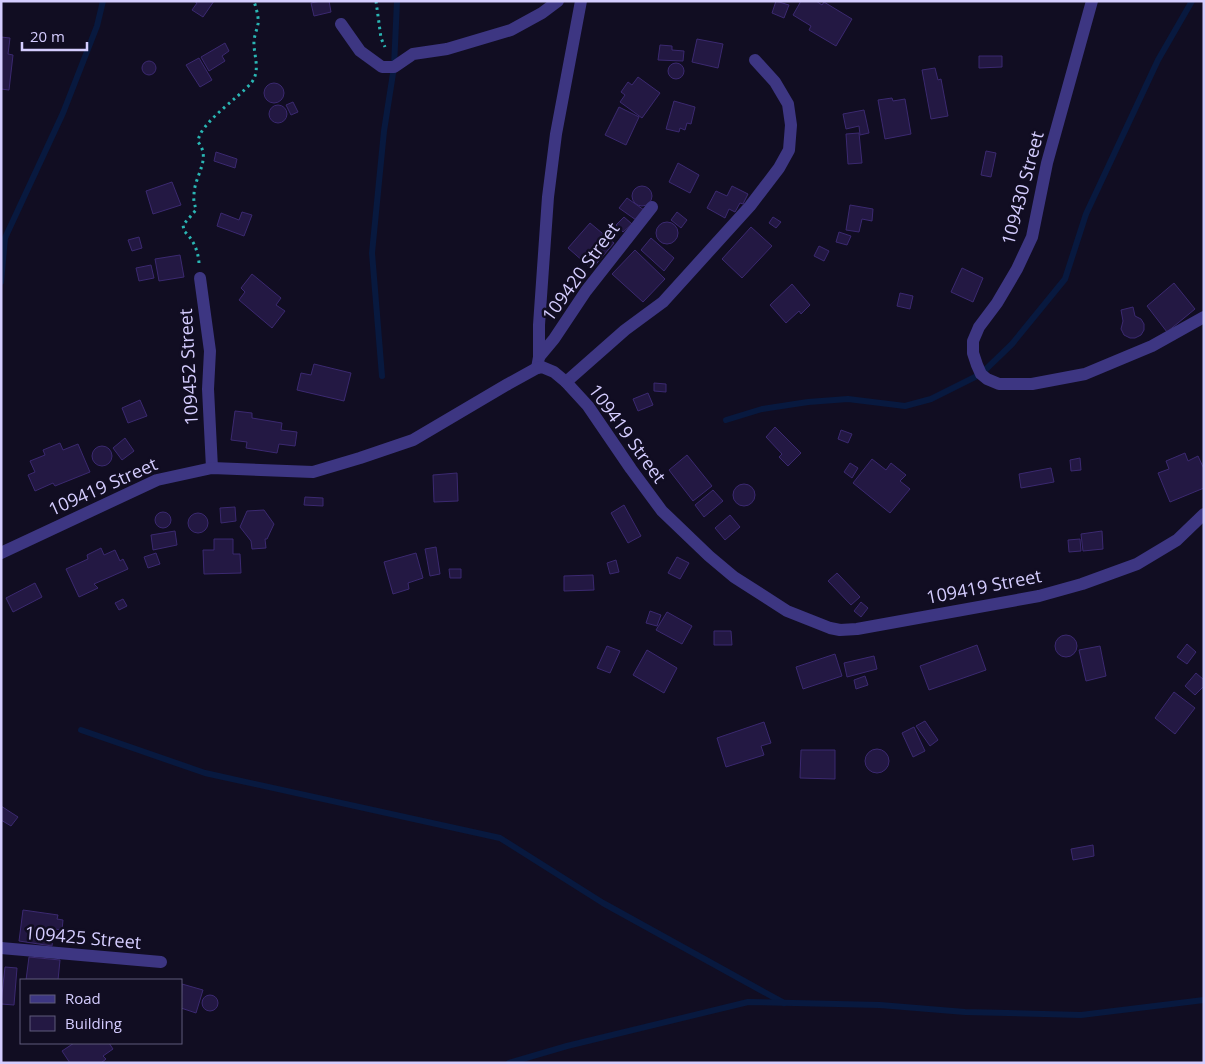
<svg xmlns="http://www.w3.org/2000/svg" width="1205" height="1064" viewBox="0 0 1205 1064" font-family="'Open Sans',sans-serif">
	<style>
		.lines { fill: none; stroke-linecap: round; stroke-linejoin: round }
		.stream { stroke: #08193f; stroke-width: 6 }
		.building { fill: #231843; stroke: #3b2970 }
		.path { stroke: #2ab6b4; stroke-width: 3; stroke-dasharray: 2.5 4; stroke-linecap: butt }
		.minor { stroke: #3d3682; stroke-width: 12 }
		.labels { text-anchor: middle; stroke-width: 5; stroke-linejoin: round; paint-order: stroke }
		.street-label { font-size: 18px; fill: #d5cdff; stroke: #110d22 }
	</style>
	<rect width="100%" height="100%" fill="#110d22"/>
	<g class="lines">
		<g class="stream">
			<polyline points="1,282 5,238 63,113 97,26 103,1"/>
			<polyline points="382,376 372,253 384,131 394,67 397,1"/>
			<polyline points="726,420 762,409 808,402 848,399 905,406 931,399 981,374 1012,344 1065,279 1086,214 1158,60 1192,1"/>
			<polyline points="81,730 205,773 500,838 603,903 784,1003"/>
			<polyline points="509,1063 567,1046 748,1002 880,1005 965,1012 1081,1015 1204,1000"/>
		</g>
	</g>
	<g class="building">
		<polygon points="194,1 214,1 203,17 192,10 197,3"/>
		<polygon points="321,1 329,1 331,12 314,16 311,3"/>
		<polygon points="776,1 789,5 784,18 772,13"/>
		<polygon points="801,1 816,1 822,5 824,2 852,19 836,46 809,30 811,26 793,15"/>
		<polygon points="1,37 10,38 8,54 13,55 9,90 1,89"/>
		<polygon points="697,39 723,44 718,68 692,62"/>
		<polygon points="225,43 229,51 222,56 225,61 209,71 201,57"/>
		<polygon points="660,45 672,46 672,50 684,51 683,61 658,60"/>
		<polygon points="979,56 1002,56 1002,67 979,68"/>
		<polygon points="199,58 212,80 200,87 186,65"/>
		<circle cx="149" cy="68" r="7"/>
		<circle cx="676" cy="71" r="8"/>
		<polygon points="935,68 938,80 941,79 948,116 931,119 922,70"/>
		<polygon points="638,77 660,93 642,118 620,102 625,95 621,92 628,82 632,85"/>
		<circle cx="274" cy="93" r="10"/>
		<polygon points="892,98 893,101 905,99 911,134 885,139 878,100"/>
		<polygon points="674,101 695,107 691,124 687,123 685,130 680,128 679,132 666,129"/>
		<polygon points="293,102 298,112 291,115 286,105"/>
		<circle cx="278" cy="114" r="9"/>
		<polygon points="619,107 639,117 626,145 605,135"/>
		<polygon points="864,110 869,133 860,135 859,126 846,129 843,114"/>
		<polygon points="859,133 862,163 848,164 846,134"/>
		<polygon points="986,151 996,153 991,177 981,175"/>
		<polygon points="216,152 237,159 235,168 214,161"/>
		<polygon points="678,163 699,175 690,193 669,182"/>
		<polygon points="172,182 181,205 153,214 146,191"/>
		<polygon points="732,186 748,194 743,204 740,203 735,212 729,209 725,218 707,208 716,191 727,196"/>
		<circle cx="642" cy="196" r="10"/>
		<polygon points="627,198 644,210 636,220 619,208"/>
		<polygon points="850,205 873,209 872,221 862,219 859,232 846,230"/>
		<polygon points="242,212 252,215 244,236 217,226 221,213 239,220"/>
		<polygon points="677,212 687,220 681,228 671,220"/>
		<polygon points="624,217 632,224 623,232 616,225"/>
		<polygon points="773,217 781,222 776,228 769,223"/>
		<circle cx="667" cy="233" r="11"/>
		<polygon points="590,223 614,243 592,269 568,248"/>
		<polygon points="751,227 772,246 742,278 722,259"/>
		<polygon points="839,232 851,236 847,245 836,242"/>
		<polygon points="139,237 142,248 132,251 128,240"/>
		<polygon points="651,238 674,258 664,271 641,250"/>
		<polygon points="819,246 829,251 824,261 814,256"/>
		<polygon points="635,250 665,279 643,302 612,274"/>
		<polygon points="180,255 184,277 159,281 155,259"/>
		<polygon points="151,265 154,278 139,281 136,268"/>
		<polygon points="962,268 983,278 973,302 951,292"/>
		<polygon points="252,274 281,298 276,305 285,311 272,328 239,300 245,292 241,288"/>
		<polygon points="1174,283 1195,309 1167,332 1147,306"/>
		<polygon points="792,284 810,305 801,314 799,311 786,323 770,305"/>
		<polygon points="900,293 913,296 910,309 897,306"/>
		<polygon points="1133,307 1135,316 1141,319 1144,324 1144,330 1141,335 1135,338 1130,338 1124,335 1121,329 1123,321 1121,310"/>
		<polygon points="314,364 351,373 344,401 297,390 301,373 311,375"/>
		<polygon points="654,383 666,384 666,392 654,391"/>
		<polygon points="648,393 653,405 638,411 633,399"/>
		<polygon points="140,400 147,416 128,423 122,408"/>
		<polygon points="235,411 252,413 252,418 282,423 281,430 297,432 295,446 279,444 277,453 246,448 247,442 231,440"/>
		<polygon points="775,427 801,453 788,466 779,457 782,454 766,437"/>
		<polygon points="841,430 852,434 848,443 838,439"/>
		<polygon points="125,438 134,451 122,460 113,448"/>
		<polygon points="60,443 63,450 78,444 90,472 55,486 53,483 35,491 28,475 35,472 30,461 45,455 43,450"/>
		<circle cx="102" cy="456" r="10"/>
		<polygon points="1185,453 1188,461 1198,456 1204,469 1204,488 1170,502 1158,473 1169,469 1166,461"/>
		<polygon points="687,455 712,486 693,501 669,470"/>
		<polygon points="1080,458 1081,470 1071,471 1070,460"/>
		<polygon points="872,459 886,470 891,463 906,475 900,481 910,489 890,513 853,483"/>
		<polygon points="850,463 858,468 852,478 844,472"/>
		<polygon points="1051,468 1054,482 1021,488 1019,474"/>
		<polygon points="457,473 458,501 434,502 433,475"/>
		<circle cx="744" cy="495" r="11"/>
		<polygon points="713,490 723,501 704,517 695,505"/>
		<polygon points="305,497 323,498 323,506 304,505"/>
		<polygon points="624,505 641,536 628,543 611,513"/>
		<polygon points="235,507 236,521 221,523 220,508"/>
		<polygon points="264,510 274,524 267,539 265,539 266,548 252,549 251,541 240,527 247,511"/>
		<circle cx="163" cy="520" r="8"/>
		<circle cx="198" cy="523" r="10"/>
		<polygon points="730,515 740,527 725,540 715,528"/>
		<polygon points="175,531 177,545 153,550 151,535"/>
		<polygon points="1102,531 1103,549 1083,551 1081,534"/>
		<polygon points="214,539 233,539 233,554 240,554 241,573 204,574 203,550 214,550"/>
		<polygon points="1080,539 1081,551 1069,552 1068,540"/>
		<polygon points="436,547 440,574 430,576 425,549"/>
		<polygon points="101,548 104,555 115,550 120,561 123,559 128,569 94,584 98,588 79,597 66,569 88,559 87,555"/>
		<polygon points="156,553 160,564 148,568 144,557"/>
		<polygon points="416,553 423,578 408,583 409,589 393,594 384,562"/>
		<polygon points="677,557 689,563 680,579 668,573"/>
		<polygon points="616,560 619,572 610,574 607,563"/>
		<polygon points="449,569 461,569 461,578 450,578"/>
		<polygon points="837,573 860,597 851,605 828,581"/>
		<polygon points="593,575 594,590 564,591 564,576"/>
		<polygon points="35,583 42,597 13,612 6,598"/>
		<polygon points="123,599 127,606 119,610 115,603"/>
		<polygon points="861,602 868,608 861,617 854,611"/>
		<polygon points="650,611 661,615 657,626 646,623"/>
		<polygon points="667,612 692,626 682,644 656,630"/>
		<polygon points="714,631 731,631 732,645 714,645"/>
		<circle cx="1066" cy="646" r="11"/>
		<polygon points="1187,644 1196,652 1187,664 1177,657"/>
		<polygon points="977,645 986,670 929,690 920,666"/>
		<polygon points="607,646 620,651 610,673 597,668"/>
		<polygon points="1100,646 1106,676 1086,681 1079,650"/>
		<polygon points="647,650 677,668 664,693 633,675"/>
		<polygon points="835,654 842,676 803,689 796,667"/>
		<polygon points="874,656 877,669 847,677 844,663"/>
		<polygon points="1196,673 1204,680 1204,686 1195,695 1185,686"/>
		<polygon points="865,676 868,685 856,689 854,680"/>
		<polygon points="1174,692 1195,708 1175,734 1155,718"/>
		<polygon points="925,721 938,740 930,746 916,726"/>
		<polygon points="764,722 771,743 761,746 764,755 726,767 717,738"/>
		<polygon points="914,727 925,751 913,757 902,733"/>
		<circle cx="877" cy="761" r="12"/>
		<polygon points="801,750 835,750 835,779 800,778"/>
		<polygon points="1,806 18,817 11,826 1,820"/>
		<polygon points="1093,845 1094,856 1073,860 1071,849"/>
		<polygon points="23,910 58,915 57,919 63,920 62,930 54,929 52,946 19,941"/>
		<polygon points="29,957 60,960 58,980 26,980"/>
		<polygon points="5,967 17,968 14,1005 1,1004"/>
		<polygon points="182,984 203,990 196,1013 181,1008"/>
		<circle cx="210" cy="1003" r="8"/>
		<polygon points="74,1043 109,1043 113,1049 103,1056 106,1059 101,1063 70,1063 62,1051"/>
	</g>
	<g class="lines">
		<g class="path">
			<polyline points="376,1 381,38 385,47"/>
			<path d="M199,263C198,250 193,239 184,231L183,225L196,210C195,205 193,200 194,195C194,176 212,159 198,142C199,123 239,98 252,82C261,69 253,54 254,40C255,34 257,29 258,24C259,17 256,8 254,1"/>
		</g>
		<g class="minor">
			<polyline points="1092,1 1047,163 1032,237 1017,269 997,303 979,327 973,341 973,353 977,365 981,374 987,379 999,384 1032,384 1085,374 1152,346 1204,317"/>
			<polyline points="341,24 360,51 382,67 394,67 413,54 447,49 511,30 542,13 558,1"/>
			<polyline points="200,278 210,351 208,389 212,468"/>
			<polyline points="539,357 554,339 586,291 652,207"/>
			<polyline points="537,368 539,357 539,325 548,197 556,134 581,1"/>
			<polyline points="566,382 625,330 663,302 750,206 779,168 789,150 791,125 788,104 775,82 755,60"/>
			<polyline points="1,553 157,480 212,468 313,472 360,458 413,440 508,384 537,368 542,367 554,372 566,382 588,406 631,469 662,511 709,556 734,577 787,611 830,628 840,630 857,629 1039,596 1082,584 1137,564 1177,540 1204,514"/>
			<polyline points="1,948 161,962"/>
		</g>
	</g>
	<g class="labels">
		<g class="street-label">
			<text transform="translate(1023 188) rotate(-75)" y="6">109430 Street</text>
			<text transform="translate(581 272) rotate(-54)" y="6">109420 Street</text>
			<text transform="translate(189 367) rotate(-93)" y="6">109452 Street</text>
			<text transform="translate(627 434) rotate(54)" y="6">109419 Street</text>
			<text transform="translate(103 487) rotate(-24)" y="6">109419 Street</text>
			<text transform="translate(984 587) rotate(-11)" y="6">109419 Street</text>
			<text transform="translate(83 938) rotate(5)" y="6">109425 Street</text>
		</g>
	</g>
	<rect width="1205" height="1064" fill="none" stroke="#d5cdff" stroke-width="5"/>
	<rect x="20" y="979" width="162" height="65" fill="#110d22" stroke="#5f5a7a"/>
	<rect x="30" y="995" width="25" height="8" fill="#3d3682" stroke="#5f5a7a"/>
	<text x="65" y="1004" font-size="15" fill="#d5cdff">Road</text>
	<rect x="30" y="1016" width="25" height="15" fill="#231843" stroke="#5f5a7a"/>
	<text x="65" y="1029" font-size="15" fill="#d5cdff">Building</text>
	<path d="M22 42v8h65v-8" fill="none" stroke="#d5cdff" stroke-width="2.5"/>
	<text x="30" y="42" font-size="15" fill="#d5cdff" stroke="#110d22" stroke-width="4" paint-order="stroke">20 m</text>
</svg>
